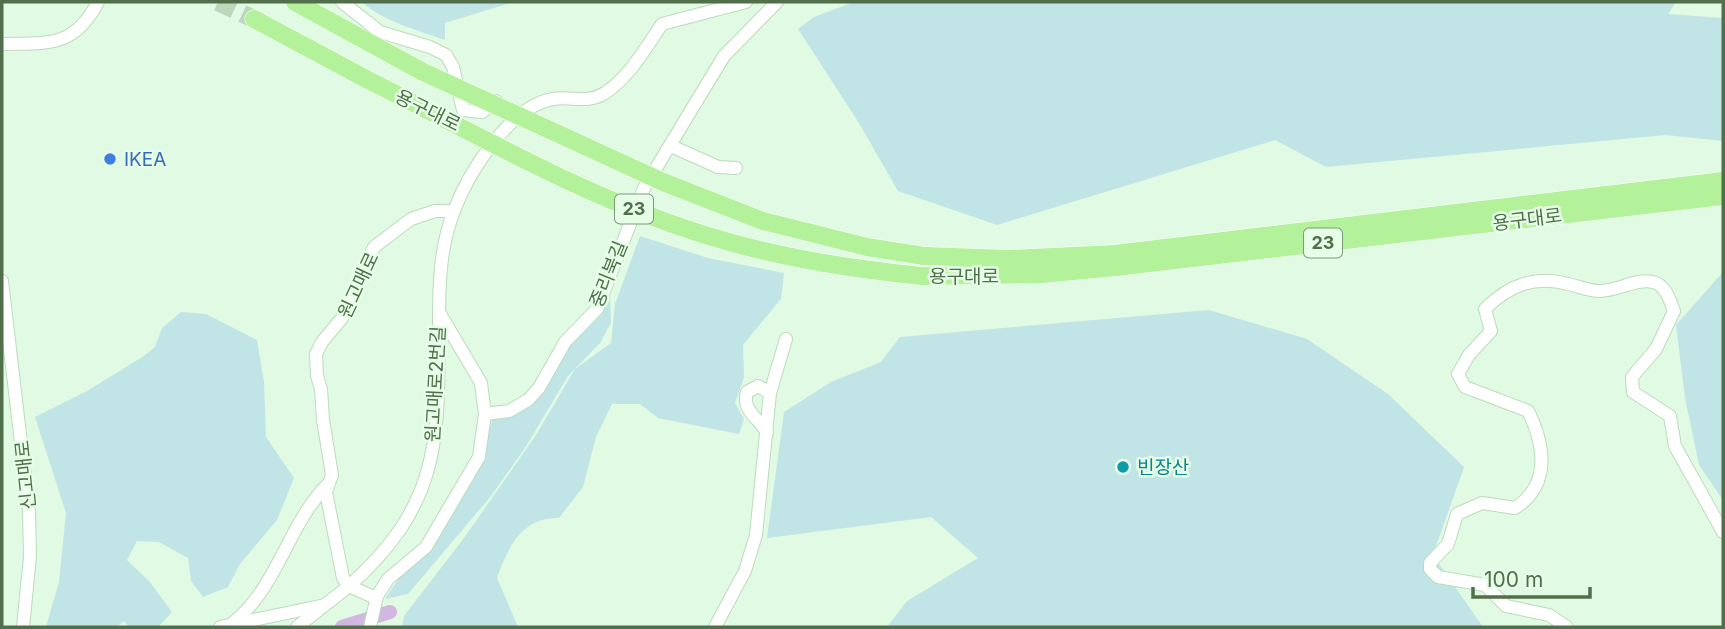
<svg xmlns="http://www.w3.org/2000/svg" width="1725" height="629" viewBox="0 0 1725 629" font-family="Inter,'Noto Sans KR',sans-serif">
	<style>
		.green { fill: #c1e4e6 }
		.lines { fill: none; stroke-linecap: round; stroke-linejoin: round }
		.river { stroke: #d1b7e2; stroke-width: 14 }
		.highway-tunnel { stroke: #bdd7bd; stroke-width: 18; stroke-dasharray: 18 9; stroke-linecap: butt }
		.minor-casing { stroke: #bddbbb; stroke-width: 14 }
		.highway-casing { stroke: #fff; stroke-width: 19 }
		.minor { stroke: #fff; stroke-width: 12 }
		.highway { stroke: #b3f19b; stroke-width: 18 }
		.highway-bridge-casing { stroke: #fff; stroke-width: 19; stroke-linecap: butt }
		.highway-bridge { stroke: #b3f19b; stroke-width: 18 }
		.shop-dot { fill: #3f7fe0; stroke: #e6fee8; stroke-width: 2.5 }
		.culture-dot { fill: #0f9aa8; stroke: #e6fee8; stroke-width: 2.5 }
		.labels { text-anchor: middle; stroke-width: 5; stroke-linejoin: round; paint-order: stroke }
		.shield { fill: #e6fee8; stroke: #7e9a79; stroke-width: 2 }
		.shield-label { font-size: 18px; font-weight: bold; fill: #516f4a }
		.street-label { font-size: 19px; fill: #516f4a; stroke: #e6fee8 }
		.shop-label { font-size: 19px; fill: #366cbe; stroke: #e6fee8; text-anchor: start }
		.culture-label { font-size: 19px; fill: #0d838f; stroke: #e6fee8; text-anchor: start }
	</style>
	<rect width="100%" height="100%" fill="#e1fae3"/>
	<g class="green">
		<path d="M362,2H513L445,23V40C418,30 384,22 362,2Z"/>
		<polygon points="854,2 1676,2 1668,14 1723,18 1723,141 1666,135 1326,167 1275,140 997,225 898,191 859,123 798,29 814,17"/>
		<path d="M640,236L708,258L784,273L781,299L743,345L744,377L735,403L744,419L739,434L658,418L640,404H612L596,437L583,487L559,518C522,517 508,547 497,578L518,627H402L404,616L464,538L536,435L575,369L611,343L615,304Z"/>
		<polygon points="1723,272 1723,500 1699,465 1685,398 1676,325"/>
		<polygon points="610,295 611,323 600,343 568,376 525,448 491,496 408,594 385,599 399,578 428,552 473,481 483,458 492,420 533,400 563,351"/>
		<polygon points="1209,310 1307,339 1388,394 1464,467 1433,555 1483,627 887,627 907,601 978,558 931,517 767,538 784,412 831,382 881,362 900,337"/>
		<polygon points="181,312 206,314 257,340 264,382 266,437 294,478 277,520 240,564 228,587 203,597 191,581 188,558 159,542 137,541 127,560 149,581 172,612 158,627 129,627 124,621 117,627 46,627 59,582 66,513 35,417 87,391 144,356 155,347 162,328"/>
	</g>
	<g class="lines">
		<polyline class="river" points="342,627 390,612"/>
		<polyline class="highway-tunnel" points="218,2 254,19"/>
		<g class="minor-casing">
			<g id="minor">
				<polyline points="342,2 380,32 430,47 446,55 453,67 463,110 482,112 496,101"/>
				<path d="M2,44C48,43 74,48 98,2"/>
				<polyline points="671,146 718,167 736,168"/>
				<polyline points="2,281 29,511 30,557 23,627"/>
				<polyline points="485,414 509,411 528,400 539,388 565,342 597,309 644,188 724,56 777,2"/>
				<path d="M767,433C759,418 741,410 747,392L758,386L770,393"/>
				<path d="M376,598L349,586C443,502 438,438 439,321C439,284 440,246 454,211C468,173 510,106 553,99C571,96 588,104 605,93C630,76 645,49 662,24L746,2"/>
				<path d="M233,623C278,586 288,525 327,485"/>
				<polyline points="220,627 325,605"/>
				<polyline points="297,627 349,586 343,578 326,492 332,475 323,420 321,389 317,376 316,354 322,342 342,318 374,247 411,219 435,211 454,211"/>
				<polyline points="370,627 377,596 388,579 426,547 479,457 485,414 481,383 439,312"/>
				<polyline points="715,627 745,571 756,535 770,393 786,339"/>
				<path d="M1567,627L1549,615L1506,606L1485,585L1438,577L1430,569V563L1448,544L1457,514L1482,503L1515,508C1551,485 1545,445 1528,411L1465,387L1458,374L1469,355L1491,331L1485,309C1509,285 1535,275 1568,284C1578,286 1590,291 1600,291C1617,291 1637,278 1653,282C1666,285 1670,301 1674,311L1656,349L1632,377L1633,392L1670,416L1675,446L1723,532"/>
			</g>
		</g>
		<g class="highway-casing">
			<g id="highway">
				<polyline points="295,2 423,72"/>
				<polyline points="254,19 368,80"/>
				<polyline points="924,256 1010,259 1115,254 1723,181"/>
				<polyline points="921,276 1042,274 1116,267 1723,196"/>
			</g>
		</g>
		<use href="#minor" class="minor"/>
		<use href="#highway" class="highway"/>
		<g class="highway-bridge-casing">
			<g id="highway-bridge">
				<polyline points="423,72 663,182 763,221 867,247 924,256"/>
				<path d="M368,80C477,134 586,198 702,234C774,257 846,268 921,276"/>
			</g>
		</g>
		<use href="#highway-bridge" class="highway-bridge"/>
	</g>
	<circle class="shop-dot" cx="110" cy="159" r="7"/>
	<circle class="culture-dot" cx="1123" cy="467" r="7"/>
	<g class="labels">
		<g class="shield">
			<rect x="615" y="194.5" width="38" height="29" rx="5"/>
			<rect x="1304" y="228.5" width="38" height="29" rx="5"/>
		</g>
		<g class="shield-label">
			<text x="634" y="215">23</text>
			<text x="1323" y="249">23</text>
		</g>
		<g class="street-label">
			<text transform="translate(428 110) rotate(26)" y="7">용구대로</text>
			<text transform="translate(1527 219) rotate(-7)" y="7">용구대로</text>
			<text transform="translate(608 274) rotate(-68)" y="7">중리북길</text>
			<text x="964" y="283">용구대로</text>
			<text transform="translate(358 285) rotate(-65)" y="7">원고매로</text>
			<text transform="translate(435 384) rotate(-87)" y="7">원고매로2번길</text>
			<text transform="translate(25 475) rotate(-96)" y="7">신고매로</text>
		</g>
		<g class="shop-label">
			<text x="124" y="166">IKEA</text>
		</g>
		<g class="culture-label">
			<text x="1137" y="474">빈장산</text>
		</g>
	</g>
	<rect width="1725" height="629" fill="none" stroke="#516f4a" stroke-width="7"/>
	<path d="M1473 587v10h117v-10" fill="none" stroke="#516f4a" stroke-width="3.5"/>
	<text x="1484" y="587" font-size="21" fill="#516f4a" stroke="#e6fee8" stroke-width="5" paint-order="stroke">100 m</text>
</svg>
